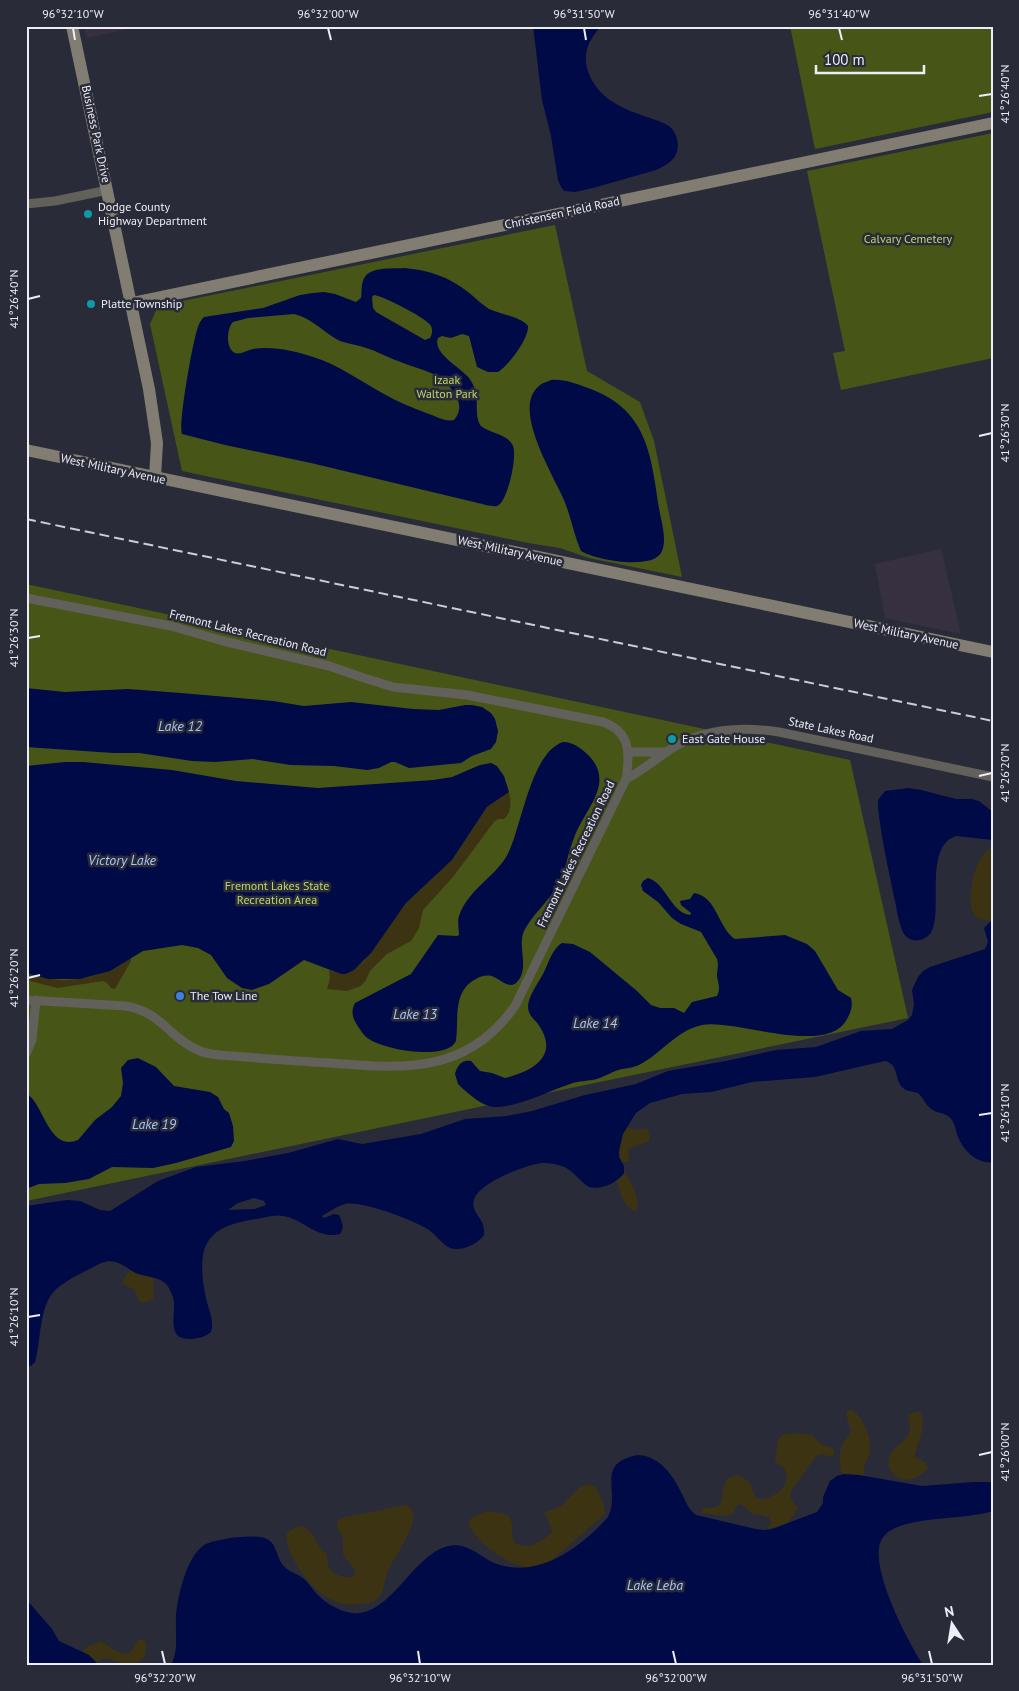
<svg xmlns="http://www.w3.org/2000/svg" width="1019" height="1691" viewBox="0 0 1019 1691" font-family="'PT Sans',sans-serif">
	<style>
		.industrial { fill: #373040 }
		.green { fill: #475617 }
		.sand { fill: #3c3313 }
		.water { fill: #000a47; fill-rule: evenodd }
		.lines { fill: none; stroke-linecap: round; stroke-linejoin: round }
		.street { stroke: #62605a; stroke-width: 9 }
		.secondary { stroke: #817d73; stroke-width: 12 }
		.rail { stroke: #cccdd5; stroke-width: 2; stroke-dasharray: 10 5; stroke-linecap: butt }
		.ticks { fill: none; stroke: #ecedf5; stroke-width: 2 }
		.culture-dot { fill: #0f9aa8; stroke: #2a2b38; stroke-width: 2 }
		.shop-dot { fill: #3f7fe0; stroke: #2a2b38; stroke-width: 2 }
		.labels { text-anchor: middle; stroke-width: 5; stroke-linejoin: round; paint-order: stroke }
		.street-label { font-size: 12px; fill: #ecedf5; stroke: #2a2b38 }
		.poi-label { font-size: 12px; fill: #ecedf5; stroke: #2a2b38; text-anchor: start }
		.park-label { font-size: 12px; fill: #bcd969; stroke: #2a2b38 }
		.water-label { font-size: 14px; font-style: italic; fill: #a7c5fd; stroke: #2a2b38 }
		.neatline { fill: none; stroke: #ecedf5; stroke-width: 2 }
		.ticks-label { font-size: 12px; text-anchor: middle; fill: #ecedf5 }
	</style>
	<rect width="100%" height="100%" fill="#2a2b38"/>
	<g class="industrial">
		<polygon points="84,26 141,26 87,38"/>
		<polygon points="941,549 961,634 885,618 875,564"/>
	</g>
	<g class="green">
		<polygon points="790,26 993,26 993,112 815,149"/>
		<polygon points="993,133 993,358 841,390 833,353 845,351 807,171"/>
		<polygon points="555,225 587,371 640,402 654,441 682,577 589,558 560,548 528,543 182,471 150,324 158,306"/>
		<polygon points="26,584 850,760 908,1018 26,1201"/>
	</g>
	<g class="sand">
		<path d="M509,792C511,802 512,812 504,819H498L494,822L453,877L423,910L419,928L411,941L387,954L370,971L366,980L361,986L347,991L327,989L330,978L329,970L341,974L353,970L364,961L406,903L452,860L487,807Z"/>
		<path d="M993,847V919L990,921C985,920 978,920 975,916C966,905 973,872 979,861C982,855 987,850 993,847Z"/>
		<path d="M131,958V961L115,989L111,988L107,983L103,981L57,988L26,980V973C67,987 96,979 131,958Z"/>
		<path d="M627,1127L636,1130L648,1128L650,1141L628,1149L629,1161L622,1162C616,1152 621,1137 627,1127Z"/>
		<path d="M624,1173C632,1180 639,1199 637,1210L635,1211C623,1208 621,1191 616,1181Z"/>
		<polygon points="131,1270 137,1274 153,1277 154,1299 142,1303 139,1301 134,1290 122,1283 126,1275"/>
		<path d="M851,1409C863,1416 872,1438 870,1452C870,1457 866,1459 865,1463C864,1467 864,1472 864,1476L844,1474L841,1472C839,1453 838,1447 851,1433L846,1413L847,1411Z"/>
		<path d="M919,1411C929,1422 916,1444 915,1457L925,1462L928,1468C924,1473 918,1477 911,1479C896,1483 883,1468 891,1453C896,1445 906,1441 909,1433C912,1427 908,1420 908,1414Z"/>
		<path d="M794,1433L812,1435L821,1444L833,1448L835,1453L832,1457L822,1454L816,1456L791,1491L790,1497L798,1509L787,1524L768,1529L771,1522L769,1517L753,1514L741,1504L736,1506L733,1513L728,1516L702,1513L703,1508C707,1507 712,1509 716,1507C729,1500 715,1479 737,1475L749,1481L756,1498C769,1502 790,1489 786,1473C785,1467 779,1465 775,1461L778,1441L782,1435Z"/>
		<path d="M588,1484L596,1487L604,1506L605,1514L552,1560C545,1563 533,1569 525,1567C506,1563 478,1544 469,1525L471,1518L487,1511L507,1514C515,1522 510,1533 515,1543C529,1551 541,1542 552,1532L548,1519L544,1513L561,1506L580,1487Z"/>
		<path d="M405,1505C429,1513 393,1558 388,1571C384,1579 385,1590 379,1597C375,1602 368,1603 362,1604C339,1608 320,1596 306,1578C298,1567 284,1548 287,1533L294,1528L303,1526C315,1532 316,1547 327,1554C328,1558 327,1563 329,1567C332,1575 345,1578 352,1577L354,1575L355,1570L343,1554V1538L337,1528L338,1520L341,1518Z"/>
		<path d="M138,1640H143L146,1642C149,1672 123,1664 106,1658L97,1662L89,1655L82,1651L89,1646L100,1641C108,1644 122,1660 131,1651C134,1648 135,1644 138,1640Z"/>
	</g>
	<g class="water">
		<path d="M533,26H601C590,39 583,51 587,68C595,96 618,107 644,116C652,119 661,121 669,126C673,129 676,134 677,139C681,156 670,164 656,170L593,188L575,192L564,191L561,187L558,180L551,136L542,100Z"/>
		<path d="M404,268C429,270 449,277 468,292C476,298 481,304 489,309C500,314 521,317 528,326C529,338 509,365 498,372H488L477,367L469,336L462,334L451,338L442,336L438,338C432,353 460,367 469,378C483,397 472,413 481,426C490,433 506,434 512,444C519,453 507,504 497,506C492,507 483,504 478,503L311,463L225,445L182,434C178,425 193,339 198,327C199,323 201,320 204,317L263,308L300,295L313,293L324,292L335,294L356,302L361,298C362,292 361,286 363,281C367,266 392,269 404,268ZM374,295C383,296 427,318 431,326C433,330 432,335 430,338L425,340L376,312L373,308L372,297ZM294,314C312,318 324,333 340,341C349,344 358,345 366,348C377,351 387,357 398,361C409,366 420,368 431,373C446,380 470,402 454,420C445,422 438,417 429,414C413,408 398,402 384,394C360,381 339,365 313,357C295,351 273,346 253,349C248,350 240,355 235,353C225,348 227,328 233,322L248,318Z"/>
		<path d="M551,380C565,379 576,384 588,388C647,409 651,454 659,508C661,521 668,541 661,553C651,570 595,560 581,551C574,535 571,517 564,500C554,476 512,410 538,387C541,383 547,382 551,380Z"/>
		<polygon points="26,688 65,692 128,689 181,693 273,701 304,706 351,702 413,709 439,710 465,705 472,705 482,707 491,713 495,719 498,731 496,742 491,749 472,756 461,763 409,768 395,762 391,762 379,768 367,770 334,766 290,765 253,759 215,762 192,761 139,753 113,753 26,747"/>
		<path d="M563,742C573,742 579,747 586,753C618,782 584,809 574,838C567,854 566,873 556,888C547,903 532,915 524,931C517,947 530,968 517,982C510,990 501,980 494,977C488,974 481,976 476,979C452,991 459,1020 456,1041C447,1061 385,1050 369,1039C365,1037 362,1032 359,1028C353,1019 350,1013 355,1003L411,974L438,935L457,936L459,935C459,928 457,922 459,916C468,888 500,875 510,849C522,822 532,752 563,742Z"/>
		<polygon points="65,762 83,762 172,770 236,781 318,788 433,780 452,777 480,765 491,763 497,766 504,776 509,792 487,807 452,860 406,903 371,953 354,970 346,974 341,974 304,960 269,984 252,990 242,988 227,978 211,955 198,948 182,945 143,951 110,971 80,979 48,979 26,973 26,766"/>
		<path d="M909,788L921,790L956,799H972L979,801L993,812V840L956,836C922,847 945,916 930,934C923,942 910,943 904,934C898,923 897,908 894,897C888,867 881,837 878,807V800L885,791Z"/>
		<path d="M648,878C666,883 671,913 690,915L691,913L681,905L680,901L690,899L694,893C717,896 718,928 735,939L785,935L807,944L815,951L838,990L851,998C853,1006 851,1012 847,1019C827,1057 737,1019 702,1025C677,1030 661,1054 639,1065C630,1069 621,1068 613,1072C606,1075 600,1079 592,1080C586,1081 580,1081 573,1083C551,1090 516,1108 494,1107C482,1106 470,1095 462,1088L458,1084L455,1074C457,1066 462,1059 471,1061L480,1071L492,1073L505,1078C531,1072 559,1057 540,1027C536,1020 528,1016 528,1007C528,996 539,982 544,972C549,962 552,949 562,943L573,944L590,952L637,991L651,1005L660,1008H674L684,1013L692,1002L717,996C721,988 718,983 717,976C717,970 719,965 717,959L701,932L681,924L672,918L658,902L643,891L641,885L643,881Z"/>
		<path d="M993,919V1162C978,1165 963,1150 958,1137C955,1129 955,1121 948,1116C942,1112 935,1113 930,1108C925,1104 923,1097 918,1093C913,1091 907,1092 903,1088C894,1080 900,1065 885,1061L815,1077L752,1082L711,1092L682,1094L650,1103L636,1113L623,1134L619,1151V1157L624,1166V1173C617,1183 602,1190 589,1187C579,1181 573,1170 562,1166C556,1164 549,1163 543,1163C527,1164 478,1183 474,1200C470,1214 486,1217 484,1235C478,1244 461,1252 450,1248C442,1244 436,1235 429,1230C416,1221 361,1200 345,1204C337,1206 329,1212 322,1216L324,1218L334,1214L339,1215C342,1222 345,1227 340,1234C318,1240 303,1219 283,1216C274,1214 264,1218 256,1219C233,1223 208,1228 203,1255C201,1269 203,1285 206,1298C208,1308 213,1317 212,1328L211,1332C205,1337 197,1339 189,1339C169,1339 174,1320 174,1307C175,1300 171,1291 167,1285C158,1275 143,1278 132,1271C122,1264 113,1258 101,1263C88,1270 72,1277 60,1286C38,1301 42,1338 35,1362L32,1365L26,1368V1206L67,1200L80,1201L100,1210L110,1211L158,1181L196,1167L245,1161L288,1153L338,1139L362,1144L421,1134L465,1119L507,1116L532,1111L585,1095L636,1084L668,1071L726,1061L776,1050L816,1047L861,1031L892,1029L908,1020L912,1015L914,1004L912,990L918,977L923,971L930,967L985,949L988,942L984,928ZM254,1198L264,1201L266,1205L255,1209L228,1210L238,1203Z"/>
		<path d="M138,1058L156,1067L174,1086L210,1092L218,1097L224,1109L229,1113L233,1126L234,1141L231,1147L176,1163L153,1168L112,1167L89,1179L65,1183L39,1184L26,1189V1093C44,1103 48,1152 78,1140L95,1120L112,1107L121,1096L123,1083L121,1068L128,1060Z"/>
		<path d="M638,1455C661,1456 674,1477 683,1496C687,1504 689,1510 696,1515L756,1529L765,1530L772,1529L817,1512L823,1503V1497L830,1481L837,1476L844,1474L859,1475L922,1486L973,1482H993V1511C962,1520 924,1516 895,1528C886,1532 880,1539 879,1548C875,1578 907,1640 923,1665H171C179,1649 175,1634 176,1617C177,1597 187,1556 204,1545C214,1539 257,1533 267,1539C276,1543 277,1557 282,1564C288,1572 297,1573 304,1579C309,1583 312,1589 316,1593C325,1603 339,1611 352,1613C390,1617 411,1558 445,1547C468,1539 480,1559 500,1565C542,1577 582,1546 608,1517C621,1491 594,1463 638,1455Z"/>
		<polygon points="26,1599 52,1629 59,1641 89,1655 99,1665 26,1665"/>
	</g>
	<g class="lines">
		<g class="street">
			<polyline points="26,204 55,201 108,190"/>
			<path d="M26,598L171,626L223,641L329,666L364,678L393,687L467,695L603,722C631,732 630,754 626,779L515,1006C467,1074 405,1069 330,1063C294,1061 257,1058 220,1055C213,1054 205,1054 198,1050C168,1037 163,1013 126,1006L26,1000"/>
			<polyline points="628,752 665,752"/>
			<path d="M626,779C640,772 652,762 665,753C698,729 740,726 779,732L993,777"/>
			<polyline points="26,1054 32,1040 36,1000"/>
		</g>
		<g class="secondary">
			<polyline points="72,26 149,389 157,443 155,477"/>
			<polyline points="132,303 993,123"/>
			<polyline points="26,450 993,652"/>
		</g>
		<polyline class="rail" points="26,519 993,721"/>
	</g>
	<path class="ticks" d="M73,28L75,40M328,28L331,40M584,28L586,40M839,28L842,40M979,96L992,94M28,299L40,296M979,436L992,433M28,638L40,636M979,776L992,773M28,978L40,975M979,1115L992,1113M28,1317L40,1315M979,1455L992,1452M162,1651L165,1664M418,1651L420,1664M673,1651L676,1664M929,1651L932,1664"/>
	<g class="culture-dot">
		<circle cx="88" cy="214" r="5"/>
		<circle cx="91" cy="304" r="5"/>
		<circle cx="672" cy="739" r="5"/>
	</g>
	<circle class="shop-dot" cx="180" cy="996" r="5"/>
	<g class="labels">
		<g class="street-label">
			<text transform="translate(96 134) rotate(78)" y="4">Business Park Drive</text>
			<text transform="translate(562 213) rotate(-12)" y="4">Christensen Field Road</text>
			<text transform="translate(113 469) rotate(12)" y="4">West Military Avenue</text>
			<text transform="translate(510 551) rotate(12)" y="4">West Military Avenue</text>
			<text transform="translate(248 633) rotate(14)" y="4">Fremont Lakes Recreation Road</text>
			<text transform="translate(906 634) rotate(12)" y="4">West Military Avenue</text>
			<text transform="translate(831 730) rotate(12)" y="4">State Lakes Road</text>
			<text transform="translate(576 854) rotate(-64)" y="4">Fremont Lakes Recreation Road</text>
		</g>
		<g class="poi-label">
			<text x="98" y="211">Dodge County<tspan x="98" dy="14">Highway Department</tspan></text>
			<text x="101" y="308">Platte Township</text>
			<text x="682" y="743">East Gate House</text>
			<text x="190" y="1000">The Tow Line</text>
		</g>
		<g class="park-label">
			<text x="908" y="243">Calvary Cemetery</text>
			<text x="447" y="384">Izaak<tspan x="447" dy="14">Walton Park</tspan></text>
			<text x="277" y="890">Fremont Lakes State<tspan x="277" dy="14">Recreation Area</tspan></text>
		</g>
		<g class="water-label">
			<text x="180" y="731">Lake 12</text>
			<text x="122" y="865">Victory Lake</text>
			<text x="415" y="1019">Lake 13</text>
			<text x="595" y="1028">Lake 14</text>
			<text x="154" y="1129">Lake 19</text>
			<text x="655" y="1590">Lake Leba</text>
		</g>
	</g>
	<rect width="1019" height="1691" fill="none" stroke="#2a2b38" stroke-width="55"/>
	<g transform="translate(952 1624) rotate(348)" stroke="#2a2b38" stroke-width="4" paint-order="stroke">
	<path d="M0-4L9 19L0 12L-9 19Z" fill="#ecedf5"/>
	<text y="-8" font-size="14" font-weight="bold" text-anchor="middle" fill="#ecedf5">N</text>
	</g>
	<path d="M816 65v8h108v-8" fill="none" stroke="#ecedf5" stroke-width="2.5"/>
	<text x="824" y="65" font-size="15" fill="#ecedf5" stroke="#2a2b38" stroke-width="4" paint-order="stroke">100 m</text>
	<rect x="28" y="28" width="964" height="1636" class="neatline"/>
	<g class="ticks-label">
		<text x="73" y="18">96°32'10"W</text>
		<text x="328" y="18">96°32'00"W</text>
		<text x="584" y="18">96°31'50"W</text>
		<text x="839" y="18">96°31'40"W</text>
		<text transform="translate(1005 94) rotate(-90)" y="4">41°26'40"N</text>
		<text transform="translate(14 299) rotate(-90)" y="4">41°26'40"N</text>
		<text transform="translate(1005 433) rotate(-90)" y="4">41°26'30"N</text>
		<text transform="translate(14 638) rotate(-90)" y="4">41°26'30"N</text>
		<text transform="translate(1005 773) rotate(-90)" y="4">41°26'20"N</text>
		<text transform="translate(14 978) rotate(-90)" y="4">41°26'20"N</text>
		<text transform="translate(1005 1113) rotate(-90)" y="4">41°26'10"N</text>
		<text transform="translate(14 1317) rotate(-90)" y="4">41°26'10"N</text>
		<text transform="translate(1005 1452) rotate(-90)" y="4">41°26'00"N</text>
		<text x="165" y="1682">96°32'20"W</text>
		<text x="420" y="1682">96°32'10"W</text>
		<text x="676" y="1682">96°32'00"W</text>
		<text x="932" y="1682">96°31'50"W</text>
	</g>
</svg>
